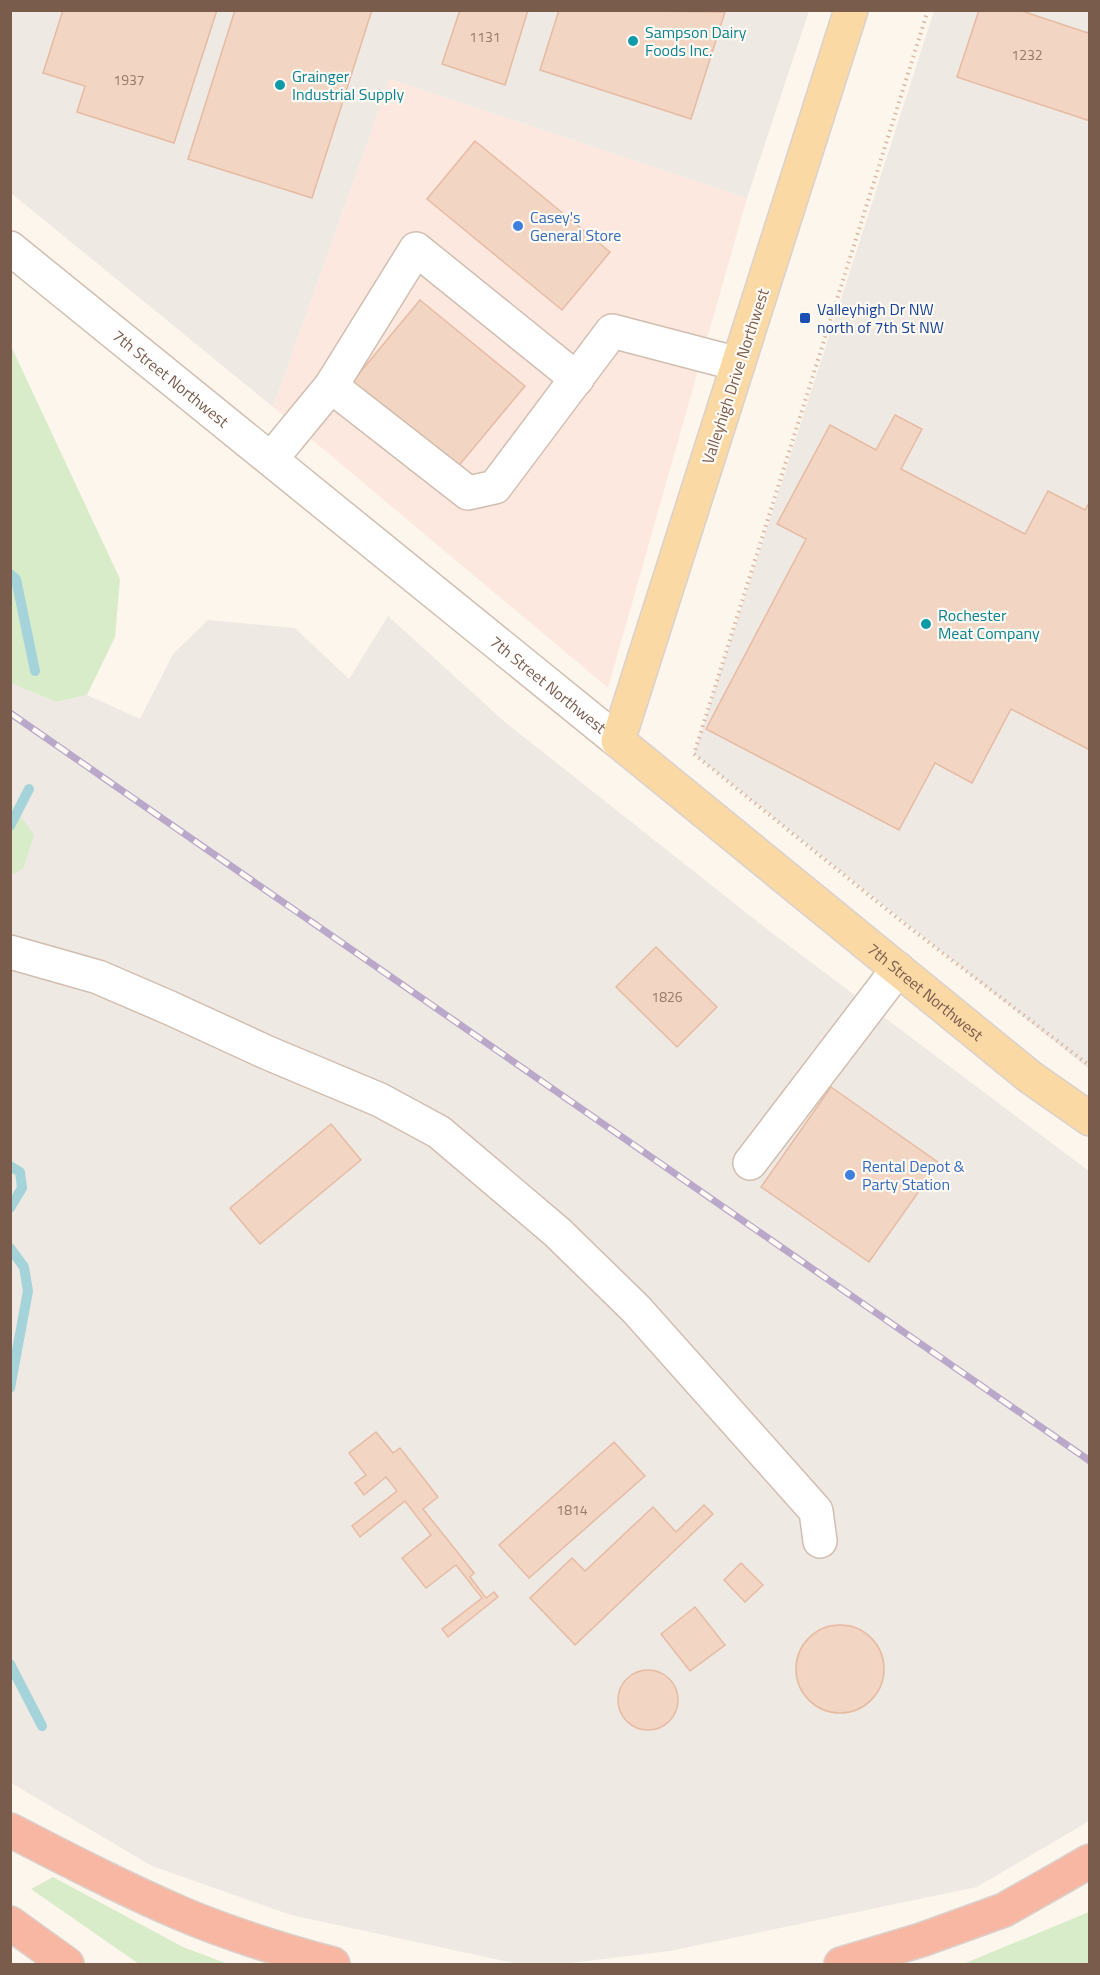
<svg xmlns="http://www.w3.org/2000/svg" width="1100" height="1975" viewBox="0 0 1100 1975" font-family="'Titillium Web',sans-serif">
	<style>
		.commercial { fill: #fde8e0 }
		.industrial { fill: #efe9e4 }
		.green { fill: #d8ecc9 }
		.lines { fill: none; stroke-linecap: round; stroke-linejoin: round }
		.stream { stroke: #a5d3da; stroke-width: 10 }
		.building { fill: #f3d5c3; stroke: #e6bba3; stroke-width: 1.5 }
		.minor-casing { stroke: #d1beb0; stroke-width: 36 }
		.major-casing { stroke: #dad1cd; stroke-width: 36 }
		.highway-casing { stroke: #dad1cd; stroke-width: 36 }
		.path { stroke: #d9b8a5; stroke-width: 4; stroke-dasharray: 1.5 4.5; stroke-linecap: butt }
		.minor { stroke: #fff; stroke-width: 33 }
		.major { stroke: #fbd9a5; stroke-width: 33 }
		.highway { stroke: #f7b7a3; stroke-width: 33 }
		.rail-casing { stroke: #b9a8c9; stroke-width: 7 }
		.rail { stroke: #fffaf3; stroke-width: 4.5; stroke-dasharray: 14; stroke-linecap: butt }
		.culture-dot { fill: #0f9aa8; stroke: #fffaf3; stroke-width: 2 }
		.shop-dot { fill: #3f7fe0; stroke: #fffaf3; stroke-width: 2 }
		.transit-dot { fill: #1a4fb4; stroke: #fffaf3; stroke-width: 2 }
		.labels { text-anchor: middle; stroke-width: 4.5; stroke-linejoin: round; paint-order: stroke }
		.number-label { font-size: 14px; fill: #987a6a }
		.culture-label { font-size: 16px; fill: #0d838f; stroke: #fffaf3; text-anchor: start }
		.shop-label { font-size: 16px; fill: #366cbe; stroke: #fffaf3; text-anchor: start }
		.transit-label { font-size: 16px; fill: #164399; stroke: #fffaf3; text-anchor: start }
		.street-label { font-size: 16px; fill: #7a5c4d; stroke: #fffaf3 }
	</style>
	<rect width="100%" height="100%" fill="#fdf6ec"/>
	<polygon class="commercial" points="390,79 747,198 608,688 273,407"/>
	<g class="industrial">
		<polygon points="10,11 809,11 747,198 390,79 273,407 11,193"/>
		<polygon points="934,11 1089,11 1089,1069 694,754"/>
		<polygon points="388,616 506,723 772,933 1089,1171 1089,1821 977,1887 670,1951 561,1964 518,1964 291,1915 152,1866 11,1783 11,683 56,702 87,695 140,719 173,654 208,620 295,628 349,679"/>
	</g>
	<g class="green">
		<polygon points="11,346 120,579 115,637 87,695 56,702 11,683"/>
		<polygon points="10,802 34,835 23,869 11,875"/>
		<polygon points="53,1877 183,1947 228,1964 139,1964 31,1889"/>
		<polygon points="1089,1912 1089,1964 963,1964"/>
	</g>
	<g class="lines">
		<g class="stream">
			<polyline points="10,574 16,579 35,671"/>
			<polyline points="10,826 29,789"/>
			<polyline points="10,1166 20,1172 22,1188 10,1208"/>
			<polyline points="10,1248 24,1267 28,1291 10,1388"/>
			<polyline points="10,1664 42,1726"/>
		</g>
	</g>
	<g class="building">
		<polygon points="63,10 217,10 174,143 77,112 85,86 43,73"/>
		<polygon points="235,10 372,10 312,198 188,159"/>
		<polygon points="460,10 528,10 505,85 442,64"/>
		<polygon points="559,10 725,12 691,119 540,70"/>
		<polygon points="979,10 1019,10 1088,33 1090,27 1090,121 957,77"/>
		<polygon points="475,141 610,252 562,310 427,199"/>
		<polygon points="420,300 525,386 456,469 352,382"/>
		<polygon points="895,415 922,429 901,469 1025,534 1048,491 1085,510 1090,501 1090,750 1011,709 972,783 935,763 899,830 706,729 806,539 777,524 830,425 876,450"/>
		<polygon points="656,947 717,1007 677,1047 616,987"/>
		<polygon points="831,1087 939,1163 869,1262 761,1187"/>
		<polygon points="331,1124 361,1160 260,1244 230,1208"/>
		<polygon points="376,1432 393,1453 400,1448 438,1497 423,1509 474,1573 470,1577 486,1598 494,1592 498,1597 448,1637 442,1629 482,1598 456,1565 426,1588 402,1558 431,1535 405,1501 360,1537 352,1526 397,1491 386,1477 364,1495 355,1483 366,1475 349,1453"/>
		<polygon points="614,1442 645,1476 529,1578 499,1545"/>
		<polygon points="704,1505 713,1514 575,1645 530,1598 572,1558 585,1571 653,1507 676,1532"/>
		<polygon points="741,1563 763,1585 745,1602 724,1580"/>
		<polygon points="695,1607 725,1645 690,1671 661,1634"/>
		<circle cx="840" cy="1669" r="44"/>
		<circle cx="648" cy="1700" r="30"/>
	</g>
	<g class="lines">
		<g class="minor-casing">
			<g id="minor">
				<path id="s1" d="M10,248L618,741"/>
				<polyline points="331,386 416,249 577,379"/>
				<polyline points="271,459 331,386 468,493 495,487 612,331 738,364"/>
				<polyline points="10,952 98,977 170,1008 268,1053 380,1100 439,1132 557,1232 636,1309 816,1511 820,1541"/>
				<polyline points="750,1163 898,969"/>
			</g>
		</g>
		<g class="major-casing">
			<g id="major">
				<path id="s2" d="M851,10L618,741L1030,1077L1090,1119"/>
			</g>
		</g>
		<g class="highway-casing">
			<g id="highway">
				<path d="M10,1830C66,1859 122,1888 180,1913C229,1934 281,1950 333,1964"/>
				<polyline points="10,1923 67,1964"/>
				<polyline points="841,1964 921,1940 1004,1910 1090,1861"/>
			</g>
		</g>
		<polyline class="path" points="928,10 694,754 901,921 1090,1066"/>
		<use href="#minor" class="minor"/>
		<use href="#major" class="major"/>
		<use href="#highway" class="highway"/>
		<g class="rail-casing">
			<polyline id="rail" points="10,713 1090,1461"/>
		</g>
		<use href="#rail" class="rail"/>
	</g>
	<g class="culture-dot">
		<circle cx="633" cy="41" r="6"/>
		<circle cx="280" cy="85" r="6"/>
		<circle cx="926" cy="624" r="6"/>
	</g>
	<g class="shop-dot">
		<circle cx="518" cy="226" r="6"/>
		<circle cx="850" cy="1175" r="6"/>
	</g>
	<rect class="transit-dot" x="799" y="312" width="12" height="12" rx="3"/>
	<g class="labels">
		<g class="number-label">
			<text x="485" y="42">1131</text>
			<text x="1027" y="60">1232</text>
			<text x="129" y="85">1937</text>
			<text x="667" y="1002">1826</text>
			<text x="572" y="1515">1814</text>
		</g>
		<g class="culture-label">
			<text x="645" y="38">Sampson Dairy<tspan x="645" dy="18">Foods Inc.</tspan></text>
			<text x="292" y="82">Grainger<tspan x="292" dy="18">Industrial Supply</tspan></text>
			<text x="938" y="621">Rochester<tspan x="938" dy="18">Meat Company</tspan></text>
		</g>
		<g class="shop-label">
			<text x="530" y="223">Casey's<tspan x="530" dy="18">General Store</tspan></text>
			<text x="862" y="1172">Rental Depot &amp;<tspan x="862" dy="18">Party Station</tspan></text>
		</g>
		<g class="transit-label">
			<text x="817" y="315">Valleyhigh Dr NW<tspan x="817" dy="18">north of 7th St NW</tspan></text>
		</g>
		<g class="street-label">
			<text transform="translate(735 376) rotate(-72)" y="6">Valleyhigh Drive Northwest</text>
			<text dy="6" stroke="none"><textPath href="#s1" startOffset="207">7th Street Northwest</textPath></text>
			<text dy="6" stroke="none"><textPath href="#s1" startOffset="693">7th Street Northwest</textPath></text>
			<text dy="6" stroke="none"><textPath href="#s2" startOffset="1164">7th Street Northwest</textPath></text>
		</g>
	</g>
	<rect width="1100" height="1975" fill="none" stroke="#7a5c4d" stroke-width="24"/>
</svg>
